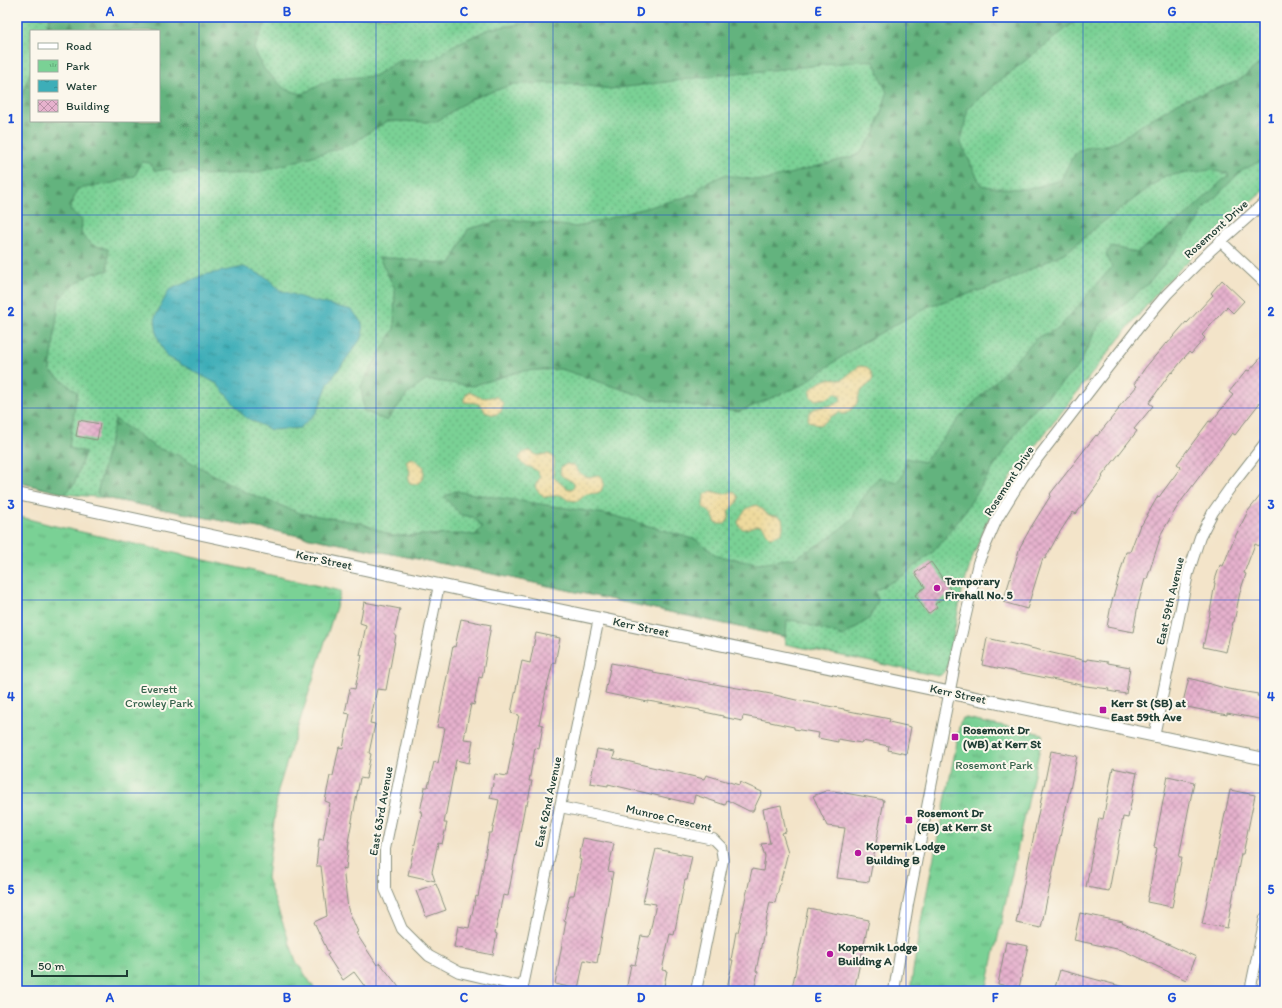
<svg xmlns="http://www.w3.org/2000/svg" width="1282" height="1008" viewBox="0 0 1282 1008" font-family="Itim,sans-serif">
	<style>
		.grass { fill: url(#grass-dots); stroke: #4c8764; fill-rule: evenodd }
		.forest { fill: url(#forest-firs); stroke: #417859 }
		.sand { fill: url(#sand-dots); stroke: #868c69 }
		.park { fill: url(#park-tufts); stroke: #4c8764 }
		.water { fill: url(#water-ripples); stroke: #2e7676 }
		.building { fill: url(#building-cross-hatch) }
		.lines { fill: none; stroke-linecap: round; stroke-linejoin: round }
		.minor-casing { stroke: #89907e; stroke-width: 12 }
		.tertiary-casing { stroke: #89907e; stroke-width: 14 }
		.minor { stroke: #fff; stroke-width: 10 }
		.tertiary { stroke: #fff; stroke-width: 12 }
		.grid { fill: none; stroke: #1d4ed8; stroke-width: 1; stroke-opacity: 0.55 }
		.poi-dot { fill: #b5179e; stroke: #fbf7ec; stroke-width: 1.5 }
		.labels { text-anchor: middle; stroke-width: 4; stroke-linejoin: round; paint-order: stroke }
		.street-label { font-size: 12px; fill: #1f3d34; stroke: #fbf7ec }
		.poi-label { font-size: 12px; font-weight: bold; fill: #1f3d34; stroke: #fbf7ec; text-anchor: start }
		.park-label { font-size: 12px; fill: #36624c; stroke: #fbf7ec }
		.neatline { fill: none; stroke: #1d4ed8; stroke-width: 1.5 }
		.grid-label { font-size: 13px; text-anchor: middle; font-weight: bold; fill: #1d4ed8 }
	</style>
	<defs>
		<pattern id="grass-dots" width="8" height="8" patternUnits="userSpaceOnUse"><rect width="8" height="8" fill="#7ad195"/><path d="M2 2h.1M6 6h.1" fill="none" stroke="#63ab7a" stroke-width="1.8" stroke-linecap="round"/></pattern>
		<pattern id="forest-firs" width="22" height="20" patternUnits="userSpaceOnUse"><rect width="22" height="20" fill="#63b37e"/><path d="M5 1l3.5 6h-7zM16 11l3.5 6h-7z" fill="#519368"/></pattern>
		<pattern id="sand-dots" width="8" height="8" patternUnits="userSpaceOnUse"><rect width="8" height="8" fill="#eeda9e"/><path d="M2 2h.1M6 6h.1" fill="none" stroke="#ccbc89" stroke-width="1.8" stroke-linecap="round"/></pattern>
		<pattern id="park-tufts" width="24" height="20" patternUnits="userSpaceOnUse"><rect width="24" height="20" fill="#7ad195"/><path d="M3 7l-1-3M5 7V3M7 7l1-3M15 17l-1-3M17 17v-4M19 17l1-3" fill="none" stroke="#63ab7a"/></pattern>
		<pattern id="water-ripples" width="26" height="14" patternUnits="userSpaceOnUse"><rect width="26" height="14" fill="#3daeb8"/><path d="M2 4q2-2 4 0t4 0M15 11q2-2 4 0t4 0" fill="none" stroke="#338f96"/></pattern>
		<pattern id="building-cross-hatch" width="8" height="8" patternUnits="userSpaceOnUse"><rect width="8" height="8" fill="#e6b1cd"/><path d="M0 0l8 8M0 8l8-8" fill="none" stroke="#ba91a7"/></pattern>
	</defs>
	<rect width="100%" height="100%" fill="#fbf7ec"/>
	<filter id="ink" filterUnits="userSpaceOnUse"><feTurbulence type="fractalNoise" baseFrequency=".025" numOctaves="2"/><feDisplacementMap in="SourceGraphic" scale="8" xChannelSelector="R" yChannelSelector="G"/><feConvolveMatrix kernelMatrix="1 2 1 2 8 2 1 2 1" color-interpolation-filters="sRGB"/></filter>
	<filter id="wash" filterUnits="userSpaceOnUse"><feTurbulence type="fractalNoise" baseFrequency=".012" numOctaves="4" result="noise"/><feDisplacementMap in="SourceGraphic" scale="16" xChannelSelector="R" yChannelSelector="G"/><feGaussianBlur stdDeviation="0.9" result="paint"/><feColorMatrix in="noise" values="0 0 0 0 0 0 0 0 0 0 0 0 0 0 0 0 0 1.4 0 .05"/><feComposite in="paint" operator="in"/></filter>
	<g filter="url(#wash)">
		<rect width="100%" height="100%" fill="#f3e4c9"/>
		<path class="grass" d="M17,17H1265V190L1223,226L1163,286L1126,330L1010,478L986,524L973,556L962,591L947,669L941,675L938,676L785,644V637L474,570L106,498L65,494L17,482ZM31,31H159V121H31Z"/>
		<path class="forest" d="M50,17H268L254,49L264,69L285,89L302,94L332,79L374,76L398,61L435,59L450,47L489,29L538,21L542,17H612L625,28L706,17H1081L1003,78L968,108L961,143L981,185L996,188L1028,189L1061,180L1070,161L1078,151L1086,148L1111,144L1124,137L1151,119L1181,101L1238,81L1265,59V159L1241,171L1203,210L1199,221L1150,282L1098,326L1078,367L1026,418L959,520L933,552L904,575L875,591L878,601L869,619L843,636L797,621L787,620L786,637L474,570L105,498L97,494L115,419L157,448L176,454L245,492L300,513L361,523L393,536L460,534L475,535L482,527L473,517L461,515L444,497L455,491L612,515L697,540L717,556L759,563L795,558L828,539L853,518L857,506L879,477L896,482L903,475L906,458L924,462L961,416L1038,337L1058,329L1112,267L1106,254L1112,246L1137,253L1185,216L1229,174L1210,170L1165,176L1099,225L1068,251L1001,284L929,306L857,346L802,385L739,412L654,400L561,369L521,371L472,386L427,380L408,393L387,421L364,411L361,386L394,329L395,289L379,258H393L451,264L468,229L507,219L577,227L696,194L702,185L724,175L763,181L858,155L875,133L887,93L873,60L721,75L611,89L564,83L514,84L471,99L436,122L387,121L350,145L255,173L203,175L198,174L195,171L191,170L188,172L173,173L170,169L155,171L150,163L141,162L135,176L113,183L77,189L70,210L82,220L81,234L93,245L108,249V271C87,271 75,285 59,299L50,371L77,392L69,448L85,452L74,485L65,494L17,482V109L31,70V121H159V31H45Z"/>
		<g class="sand">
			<path d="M859,366L867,367C881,382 865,384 860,393C858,397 858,403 854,407C852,409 847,413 844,414C838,414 843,411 838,413C824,418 824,432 808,420C808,401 833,411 841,400L840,395L835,393L828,398L814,400C802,391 820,381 829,379C833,378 837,379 842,380Z"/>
			<path d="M468,392C472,393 476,396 480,397C491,400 497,391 503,404L501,412L494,415L485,412C482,401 473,403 464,402V399Z"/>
			<path d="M528,451C532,451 533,454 536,455C540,456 543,454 547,454C559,456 552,469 553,477L566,488L572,489L575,485C572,479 564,479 560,474L561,467L567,464L574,465C583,478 584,478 598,475L602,477L604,483L601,491L597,493L586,494L578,501L568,500L561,495L545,497C536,490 532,488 540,478C537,463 523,471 519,458L523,453Z"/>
			<path d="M411,458L414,459L424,467C424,475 424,479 417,484L410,483L408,480L410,471L406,461Z"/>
			<polygon points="711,491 723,494 734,492 739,497 737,503 728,511 729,518 725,524 720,524 716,523 712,514 703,507 704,495"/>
			<path d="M756,505C762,507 764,513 769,515C774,516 778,515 782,519C785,531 782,536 770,537C766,534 766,528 761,526C752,523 742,537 738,522C743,512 745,508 756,505Z"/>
		</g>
		<g class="park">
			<polygon points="17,516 51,525 341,591 278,790 267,878 296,961 316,991 17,991"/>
			<polygon points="962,718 966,718 1043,734 986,991 910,991 919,931 957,742 956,741 960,723"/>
		</g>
		<polygon class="water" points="244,267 266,277 280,290 309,300 352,310 362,323 363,336 328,384 317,412 300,428 271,430 245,417 217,384 166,356 157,336 155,317 169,290 203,275"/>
		<g id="blocks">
			<g class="building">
				<polygon points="1222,280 1244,301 1233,313 1227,307 1202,335 1205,338 1191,354 1189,352 1172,373 1171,372 1149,403 1153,406 1134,429 1137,431 1102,476 1103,477 1076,514 1073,512 1058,535 1045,559 1043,558 1027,609 1003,602 1020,547 1031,527 1051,495 1050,494 1096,435 1097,436 1119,409 1118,408 1137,386 1134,384 1145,368 1166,343 1167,344 1186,322 1187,323 1213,295 1211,293"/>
				<polygon points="1265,353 1265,396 1235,435 1232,433 1179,504 1162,532 1147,579 1145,579 1138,605 1133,632 1107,627 1111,605 1126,552 1130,552 1140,525 1141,526 1158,496 1159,497 1181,467 1177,464 1209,421 1211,422 1233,395 1229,392 1247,370 1249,371"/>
				<polygon points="79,420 100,424 97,440 76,436"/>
				<polygon points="1265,490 1265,535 1259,546 1255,544 1244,573 1246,574 1240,592 1234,622 1233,622 1226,652 1203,647 1209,618 1215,583 1214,583 1220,565 1223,566 1233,541 1248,511"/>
				<polygon points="931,562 952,592 935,604 937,607 928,614 915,595 925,587 915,573"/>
				<polygon points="364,602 400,609 394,635 396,635 386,690 377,689 370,723 375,724 369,753 371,754 366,779 360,778 348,842 349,842 346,869 343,868 348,909 358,932 356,933 377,965 380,963 402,991 368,991 354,972 343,980 327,955 329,954 314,922 327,916 321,866 316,866 319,839 323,840 330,803 325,801 330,776 333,776 339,747 343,748 350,714 345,713 350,688 355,689 362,655 360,655 366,625 360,623"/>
				<polygon points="461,619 491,625 482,678 479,677 474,705 471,704 464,739 473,740 469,763 456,760 444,823 447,823 442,844 438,843 432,872 435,881 408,875 422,812 420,812 425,787 428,787 434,762 438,763 445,728 437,727 453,646 455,647"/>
				<polygon points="536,633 560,638 555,663 553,662 546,691 539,724 543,725 539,749 535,748 529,781 532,781 527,805 525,805 508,896 503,895 495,933 497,934 493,955 454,947 458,926 469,928 476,896 478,897 489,833 492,833 499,800 490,798 495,774 507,776 519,715 511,713 522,661 530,663"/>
				<polygon points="987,638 1087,661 1087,659 1108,662 1108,663 1130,667 1126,694 1108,691 1109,689 1086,686 982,665"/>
				<polygon points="611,663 654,671 653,673 771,694 796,700 844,709 844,710 890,719 889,722 911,727 906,754 888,750 889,746 862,741 861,743 838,739 838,742 818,738 819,733 794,729 794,727 770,722 770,721 743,716 742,721 723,717 723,716 700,711 700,710 648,701 648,702 605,693"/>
				<polygon points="1189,678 1228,689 1258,694 1257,696 1265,697 1265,720 1227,713 1227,715 1182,706"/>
				<polygon points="597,749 615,752 613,758 704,779 706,775 739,785 740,782 762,792 753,811 749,811 727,800 725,805 695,795 693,804 608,784 608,786 590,783"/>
				<polygon points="1051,751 1077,756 1041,928 1016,923"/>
				<polygon points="1113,768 1137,773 1128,818 1123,817 1109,891 1086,887 1099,818 1103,819"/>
				<polygon points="1168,776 1194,782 1179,857 1182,857 1172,907 1147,902 1157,848 1154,847"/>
				<polygon points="828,790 884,800 869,882 837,878 845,828 827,826 813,796"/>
				<polygon points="1230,790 1255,795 1243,854 1241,854 1227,928 1202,924"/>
				<polygon points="781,805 786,832 782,833 788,852 775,903 770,902 756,971 758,972 754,991 739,991 727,988 733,960 731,960 736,932 738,932 752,869 763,871 765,856 761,844 770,843 763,809"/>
				<polygon points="583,838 614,844 608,871 613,872 597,963 584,960 578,989 555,984 566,921 564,920 570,895 574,895 581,860 579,859"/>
				<polygon points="656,849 692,856 687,880 685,880 674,935 670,934 662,970 667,971 663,991 626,991 631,964 635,965 641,936 649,937 656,904 643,902"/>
				<polygon points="436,884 446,910 426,917 416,891"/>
				<polygon points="808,908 869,920 854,991 808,991 792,988"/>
				<polygon points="1080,913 1123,922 1122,923 1196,957 1186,980 1122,950 1074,940"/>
				<polygon points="1006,942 1028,946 1019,988 998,984"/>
				<polygon points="1060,970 1128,988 1127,991 1054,991"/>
			</g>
		</g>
	</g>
	<g filter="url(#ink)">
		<use href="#blocks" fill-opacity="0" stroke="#89907e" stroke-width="1"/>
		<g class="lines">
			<g class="minor-casing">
				<g id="minor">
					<polyline points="1220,241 1265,283"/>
					<polyline points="439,585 385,849 385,889 402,929 429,956 459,972 523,987"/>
					<polyline points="1154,736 1188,574 1200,537 1213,512 1230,488 1265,443"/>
					<polyline points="560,807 713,839 721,847 723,860 696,991"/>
					<polyline points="522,991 599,618"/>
					<polyline points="894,991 908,904 958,649 978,563 997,519 1023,477 1139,327 1167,294 1211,250 1265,202"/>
					<polyline points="1250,991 1265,918"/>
				</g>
			</g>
			<g class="tertiary-casing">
				<polyline id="tertiary" points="17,494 439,585 1265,759"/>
			</g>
			<use href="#minor" class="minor"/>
			<use href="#tertiary" class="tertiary"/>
		</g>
	</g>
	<path class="grid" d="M199,17V991M376,17V991M553,17V991M729,17V991M906,17V991M1083,17V991M17,215H1265M17,408H1265M17,600H1265M17,793H1265"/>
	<g class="poi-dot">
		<circle cx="937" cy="588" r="4"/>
		<rect x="1099" y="706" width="8" height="8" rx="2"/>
		<rect x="951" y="733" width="8" height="8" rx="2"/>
		<rect x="905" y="816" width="8" height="8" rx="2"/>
		<circle cx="858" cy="853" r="4"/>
		<circle cx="830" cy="954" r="4"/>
	</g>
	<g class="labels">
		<g class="street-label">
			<text transform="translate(1216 229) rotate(-42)" y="4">Rosemont Drive</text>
			<text transform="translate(1009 481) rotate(-57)" y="4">Rosemont Drive</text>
			<text transform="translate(324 560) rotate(12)" y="4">Kerr Street</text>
			<text transform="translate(1170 601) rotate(-77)" y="4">East 59th Avenue</text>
			<text transform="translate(641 627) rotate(12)" y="4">Kerr Street</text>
			<text transform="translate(958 694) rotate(12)" y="4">Kerr Street</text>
			<text transform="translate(548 802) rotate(-78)" y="4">East 62nd Avenue</text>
			<text transform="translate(381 811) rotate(-80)" y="4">East 63rd Avenue</text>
			<text transform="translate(669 818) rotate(13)" y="4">Munroe Crescent</text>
		</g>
		<g class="poi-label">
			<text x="945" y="585">Temporary<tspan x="945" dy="14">Firehall No. 5</tspan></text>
			<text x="1111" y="707">Kerr St (SB) at<tspan x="1111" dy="14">East 59th Ave</tspan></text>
			<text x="963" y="734">Rosemont Dr<tspan x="963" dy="14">(WB) at Kerr St</tspan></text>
			<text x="917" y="817">Rosemont Dr<tspan x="917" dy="14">(EB) at Kerr St</tspan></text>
			<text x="866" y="850">Kopernik Lodge<tspan x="866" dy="14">Building B</tspan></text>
			<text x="838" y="951">Kopernik Lodge<tspan x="838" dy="14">Building A</tspan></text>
		</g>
		<g class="park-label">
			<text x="159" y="693">Everett<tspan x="159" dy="14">Crowley Park</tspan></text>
			<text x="994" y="769">Rosemont Park</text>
		</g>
	</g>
	<rect width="1282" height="1008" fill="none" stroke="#fbf7ec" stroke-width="44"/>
	<rect x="30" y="30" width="130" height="92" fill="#fbf7ec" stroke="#a3ada2"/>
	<rect x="38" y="43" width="20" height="6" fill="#ffffff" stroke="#a3ada2"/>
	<text x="66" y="50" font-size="12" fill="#1f3d34">Road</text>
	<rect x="38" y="60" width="20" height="12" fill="url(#park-tufts)" stroke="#a3ada2"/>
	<text x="66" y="70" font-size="12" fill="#1f3d34">Park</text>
	<rect x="38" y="80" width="20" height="12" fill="url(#water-ripples)" stroke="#a3ada2"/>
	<text x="66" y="90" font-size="12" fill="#1f3d34">Water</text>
	<rect x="38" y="100" width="20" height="12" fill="url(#building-cross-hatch)" stroke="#a3ada2"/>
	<text x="66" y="110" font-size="12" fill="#1f3d34">Building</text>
	<path d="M32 970v6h95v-6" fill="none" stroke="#1f3d34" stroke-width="2"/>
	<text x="38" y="970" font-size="12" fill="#1f3d34" stroke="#fbf7ec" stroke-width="3" paint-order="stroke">50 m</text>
	<rect x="22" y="22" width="1238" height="964" class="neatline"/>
	<g class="grid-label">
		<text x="110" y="16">A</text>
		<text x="287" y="16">B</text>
		<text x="464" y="16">C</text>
		<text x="641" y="16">D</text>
		<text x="818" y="16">E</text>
		<text x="995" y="16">F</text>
		<text x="1172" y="16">G</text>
		<text x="11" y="123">1</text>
		<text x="1271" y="123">1</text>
		<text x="11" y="316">2</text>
		<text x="1271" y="316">2</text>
		<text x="11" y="509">3</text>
		<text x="1271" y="509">3</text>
		<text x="11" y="701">4</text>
		<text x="1271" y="701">4</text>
		<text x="11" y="894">5</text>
		<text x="1271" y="894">5</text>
		<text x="110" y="1002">A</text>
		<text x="287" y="1002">B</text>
		<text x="464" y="1002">C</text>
		<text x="641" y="1002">D</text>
		<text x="818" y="1002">E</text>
		<text x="995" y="1002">F</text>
		<text x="1172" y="1002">G</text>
	</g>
</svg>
